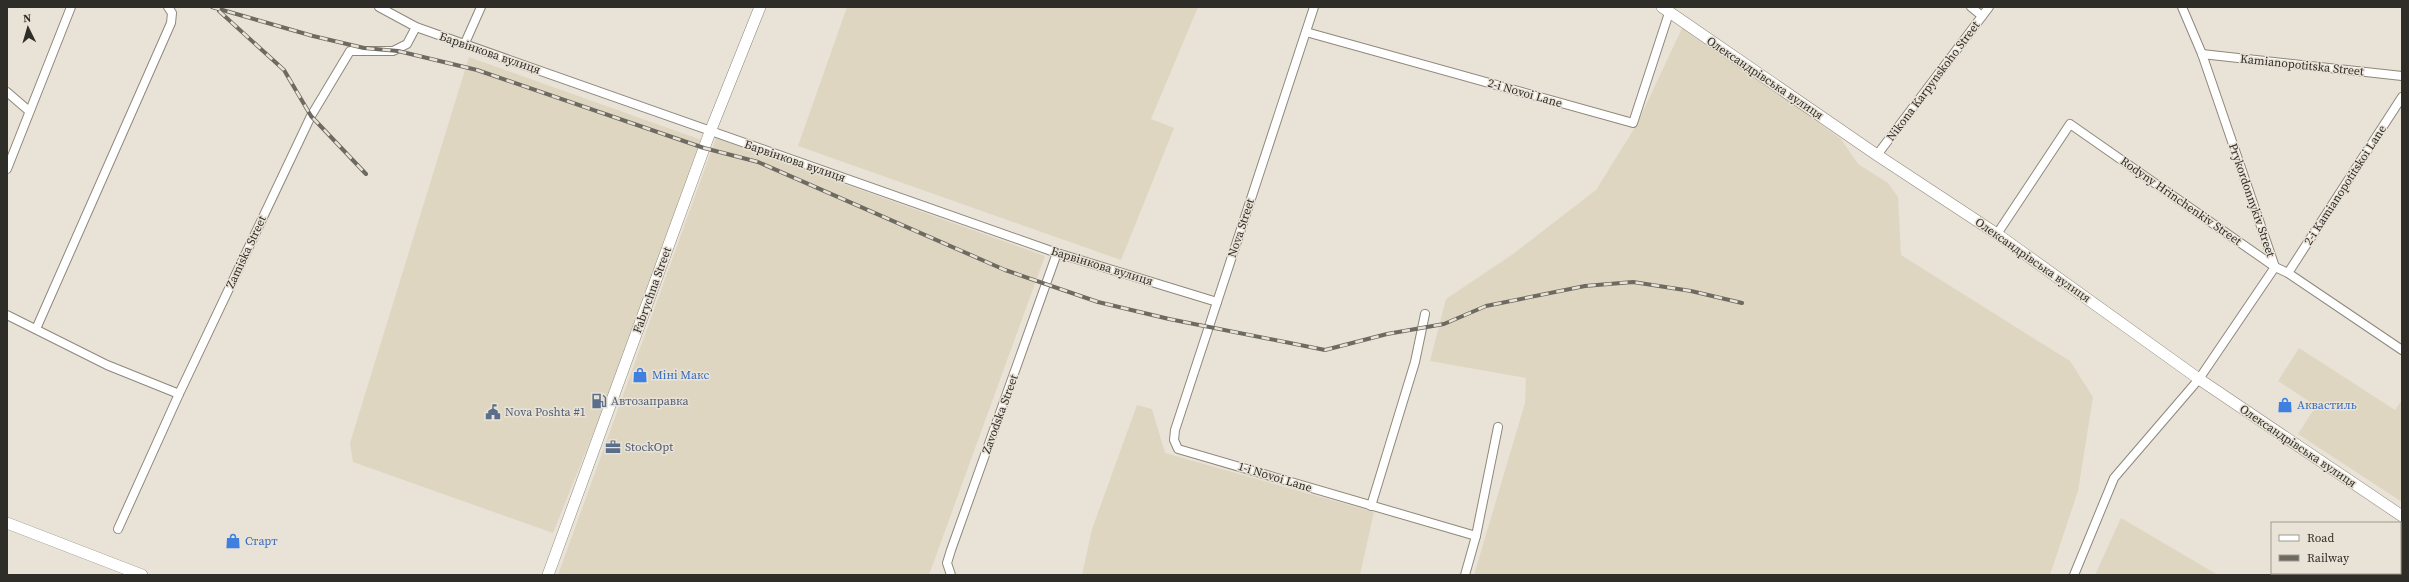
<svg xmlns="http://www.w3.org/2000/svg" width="2409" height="582" viewBox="0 0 2409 582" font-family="'Source Serif 4',serif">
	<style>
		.built { fill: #dfd6c2 }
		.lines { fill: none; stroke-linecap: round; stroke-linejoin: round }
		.street-casing { stroke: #8e887c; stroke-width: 10 }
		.secondary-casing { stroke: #8e887c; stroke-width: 12 }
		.street { stroke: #fff; stroke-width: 8 }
		.secondary { stroke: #fff; stroke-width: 11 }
		.rail-casing { stroke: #6d6a62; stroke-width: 4 }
		.rail { stroke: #e9e2d6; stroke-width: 2.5; stroke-dasharray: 8; stroke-linecap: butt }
		.labels { text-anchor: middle; stroke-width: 3; stroke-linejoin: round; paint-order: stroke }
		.street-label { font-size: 12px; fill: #2f2d28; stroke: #e9e2d6 }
		.shop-label { font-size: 12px; fill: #366cbe; stroke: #e9e2d6; text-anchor: start }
		.service-label { font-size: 12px; fill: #4e5e75; stroke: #e9e2d6; text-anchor: start }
	</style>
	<rect width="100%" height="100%" fill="#e9e2d6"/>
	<g class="built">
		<polygon points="847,7 1198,7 1151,119 1174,128 1121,260 798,146"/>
		<polygon points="1684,24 1841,139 1858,164 1888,183 1898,197 1901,255 2070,361 2093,397 2078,491 2050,575 1474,575 1525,403 1526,378 1430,361 1446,299 1513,254 1596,190 1637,124"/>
		<polygon points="469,57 710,143 553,533 353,462 350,443"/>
		<polygon points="716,138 1045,256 929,575 558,575"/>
		<polygon points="2299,348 2395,410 2402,400 2402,502 2298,434 2316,406 2278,381"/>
		<polygon points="1137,405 1152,409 1165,453 1374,512 1360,575 1082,575 1092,529"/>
		<polygon points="2121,518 2218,575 2095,575"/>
	</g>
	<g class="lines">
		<g class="street-casing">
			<g id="street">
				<polyline points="379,7 416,27 1057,253 1217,302"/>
				<polyline points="1314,7 1175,430 1174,440 1178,449 1476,536"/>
				<polyline points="1971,7 1982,16"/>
				<polyline points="1306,32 1633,123 1669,13"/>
				<polyline points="465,43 481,7"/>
				<polyline points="2202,54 2402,76"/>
				<polyline points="7,92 29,111"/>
				<polyline points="1877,155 1989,7"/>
				<polyline points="7,169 71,7"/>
				<polyline points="1997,234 2070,124 2275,267 2288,273 2402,350"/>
				<polyline points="2288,273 2402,97"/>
				<polyline points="7,315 107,365 179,394"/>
				<polyline points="36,329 171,23 172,13 168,7"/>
				<polyline points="1371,506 1415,362 1425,314"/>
				<polyline points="118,529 179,394 311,116 350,51 393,51 407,44 416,27"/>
				<polyline points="951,575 947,563 951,550 1057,253"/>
				<polyline points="1465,575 1476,536 1498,427"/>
				<polyline points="2074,575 2114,478 2199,379 2275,267 2202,54 2182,7"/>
			</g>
		</g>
		<g class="secondary-casing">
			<g id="secondary">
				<polyline points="1662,7 1877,155 1997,234 2199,379 2402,516"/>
				<polyline points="7,523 142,575"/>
				<polyline points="548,575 710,132 760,7"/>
			</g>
		</g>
		<use href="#street" class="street"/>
		<use href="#secondary" class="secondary"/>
		<g class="rail-casing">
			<g id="rail">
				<polyline points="212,7 313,36 364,48 398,51 477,70 704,148 758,162 1005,270 1098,302 1169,319 1325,350 1387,334 1444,324 1486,306 1585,286 1633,282 1691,291 1742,303"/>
				<polyline points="219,11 284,70 311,116 366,174"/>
			</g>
		</g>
		<use href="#rail" class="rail"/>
	</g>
	<defs>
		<g id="shop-bare" transform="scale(1.2)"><path d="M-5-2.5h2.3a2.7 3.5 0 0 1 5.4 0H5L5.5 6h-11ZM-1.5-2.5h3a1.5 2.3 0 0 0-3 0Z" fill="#3f7fe0" stroke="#e9e2d6" stroke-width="2.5" paint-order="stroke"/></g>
		<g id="fuel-bare" transform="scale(1.2)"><path d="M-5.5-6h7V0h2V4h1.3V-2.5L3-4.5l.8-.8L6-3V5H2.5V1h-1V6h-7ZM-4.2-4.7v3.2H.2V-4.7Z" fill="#5c6f8a" stroke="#e9e2d6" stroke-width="2.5" paint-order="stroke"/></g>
		<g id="civic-bare" transform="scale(1.2)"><path d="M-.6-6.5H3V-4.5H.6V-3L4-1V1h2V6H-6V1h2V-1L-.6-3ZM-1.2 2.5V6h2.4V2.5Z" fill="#5c6f8a" stroke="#e9e2d6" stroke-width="2.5" paint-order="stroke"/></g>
		<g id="office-bare" transform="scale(1.2)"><path d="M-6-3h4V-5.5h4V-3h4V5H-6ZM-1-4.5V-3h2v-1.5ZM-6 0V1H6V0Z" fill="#5c6f8a" stroke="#e9e2d6" stroke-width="2.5" paint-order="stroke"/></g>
	</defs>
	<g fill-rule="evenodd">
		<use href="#shop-bare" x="640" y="375"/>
		<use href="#fuel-bare" x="599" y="401"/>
		<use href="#shop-bare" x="2285" y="405"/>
		<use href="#civic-bare" x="493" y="412"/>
		<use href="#office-bare" x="613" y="447"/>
		<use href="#shop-bare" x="233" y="541"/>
	</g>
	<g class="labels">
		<g class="street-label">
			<text transform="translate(490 53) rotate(19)" y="4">Барвінкова вулиця</text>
			<text transform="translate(2302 65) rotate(6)" y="4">Kamianopotitska Street</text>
			<text transform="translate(1765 78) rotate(34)" y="4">Олександрівська вулиця</text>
			<text transform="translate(1933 81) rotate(-53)" y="4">Nikona Karpynskoho Street</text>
			<text transform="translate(1525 93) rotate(16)" y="4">2-i Novoi Lane</text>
			<text transform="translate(795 161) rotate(19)" y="4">Барвінкова вулиця</text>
			<text transform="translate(2345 185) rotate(-57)" y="4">2-i Kamianopotitskoi Lane</text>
			<text transform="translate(2252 200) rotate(71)" y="4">Prykordonnykiv Street</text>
			<text transform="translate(2181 201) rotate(35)" y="4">Rodyny Hrinchenkiv Street</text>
			<text transform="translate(1241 228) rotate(-72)" y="4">Nova Street</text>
			<text transform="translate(246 252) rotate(-65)" y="4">Zamiska Street</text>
			<text transform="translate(2033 260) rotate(35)" y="4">Олександрівська вулиця</text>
			<text transform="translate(1102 266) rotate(17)" y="4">Барвінкова вулиця</text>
			<text transform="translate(652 290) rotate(-70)" y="4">Fabrychna Street</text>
			<text transform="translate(1000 414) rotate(-70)" y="4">Zavodska Street</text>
			<text transform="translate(2298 446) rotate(34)" y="4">Олександрівська вулиця</text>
			<text transform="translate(1275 477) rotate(17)" y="4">1-i Novoi Lane</text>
		</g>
		<g class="shop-label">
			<text x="652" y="379">Міні Макс</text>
			<text x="2297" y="409">Аквастиль</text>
			<text x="245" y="545">Старт</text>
		</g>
		<g class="service-label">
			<text x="611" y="405">Автозаправка</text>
			<text x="505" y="416">Nova Poshta #1</text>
			<text x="625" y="451">StockOpt</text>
		</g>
	</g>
	<rect width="2409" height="582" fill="none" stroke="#2f2d28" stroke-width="16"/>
	<rect x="2271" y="522" width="130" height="52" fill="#e9e2d6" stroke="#9f9a90"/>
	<rect x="2279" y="535" width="20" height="6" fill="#ffffff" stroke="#9f9a90"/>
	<text x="2307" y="542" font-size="12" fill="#2f2d28">Road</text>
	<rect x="2279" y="555" width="20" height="6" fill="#6d6a62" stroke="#9f9a90"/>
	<text x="2307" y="562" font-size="12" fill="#2f2d28">Railway</text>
	<g transform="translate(28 28) rotate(355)" stroke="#e9e2d6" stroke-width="3" paint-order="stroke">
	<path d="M0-3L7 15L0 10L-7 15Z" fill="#2f2d28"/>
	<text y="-6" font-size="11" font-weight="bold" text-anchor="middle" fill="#2f2d28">N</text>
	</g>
</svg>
